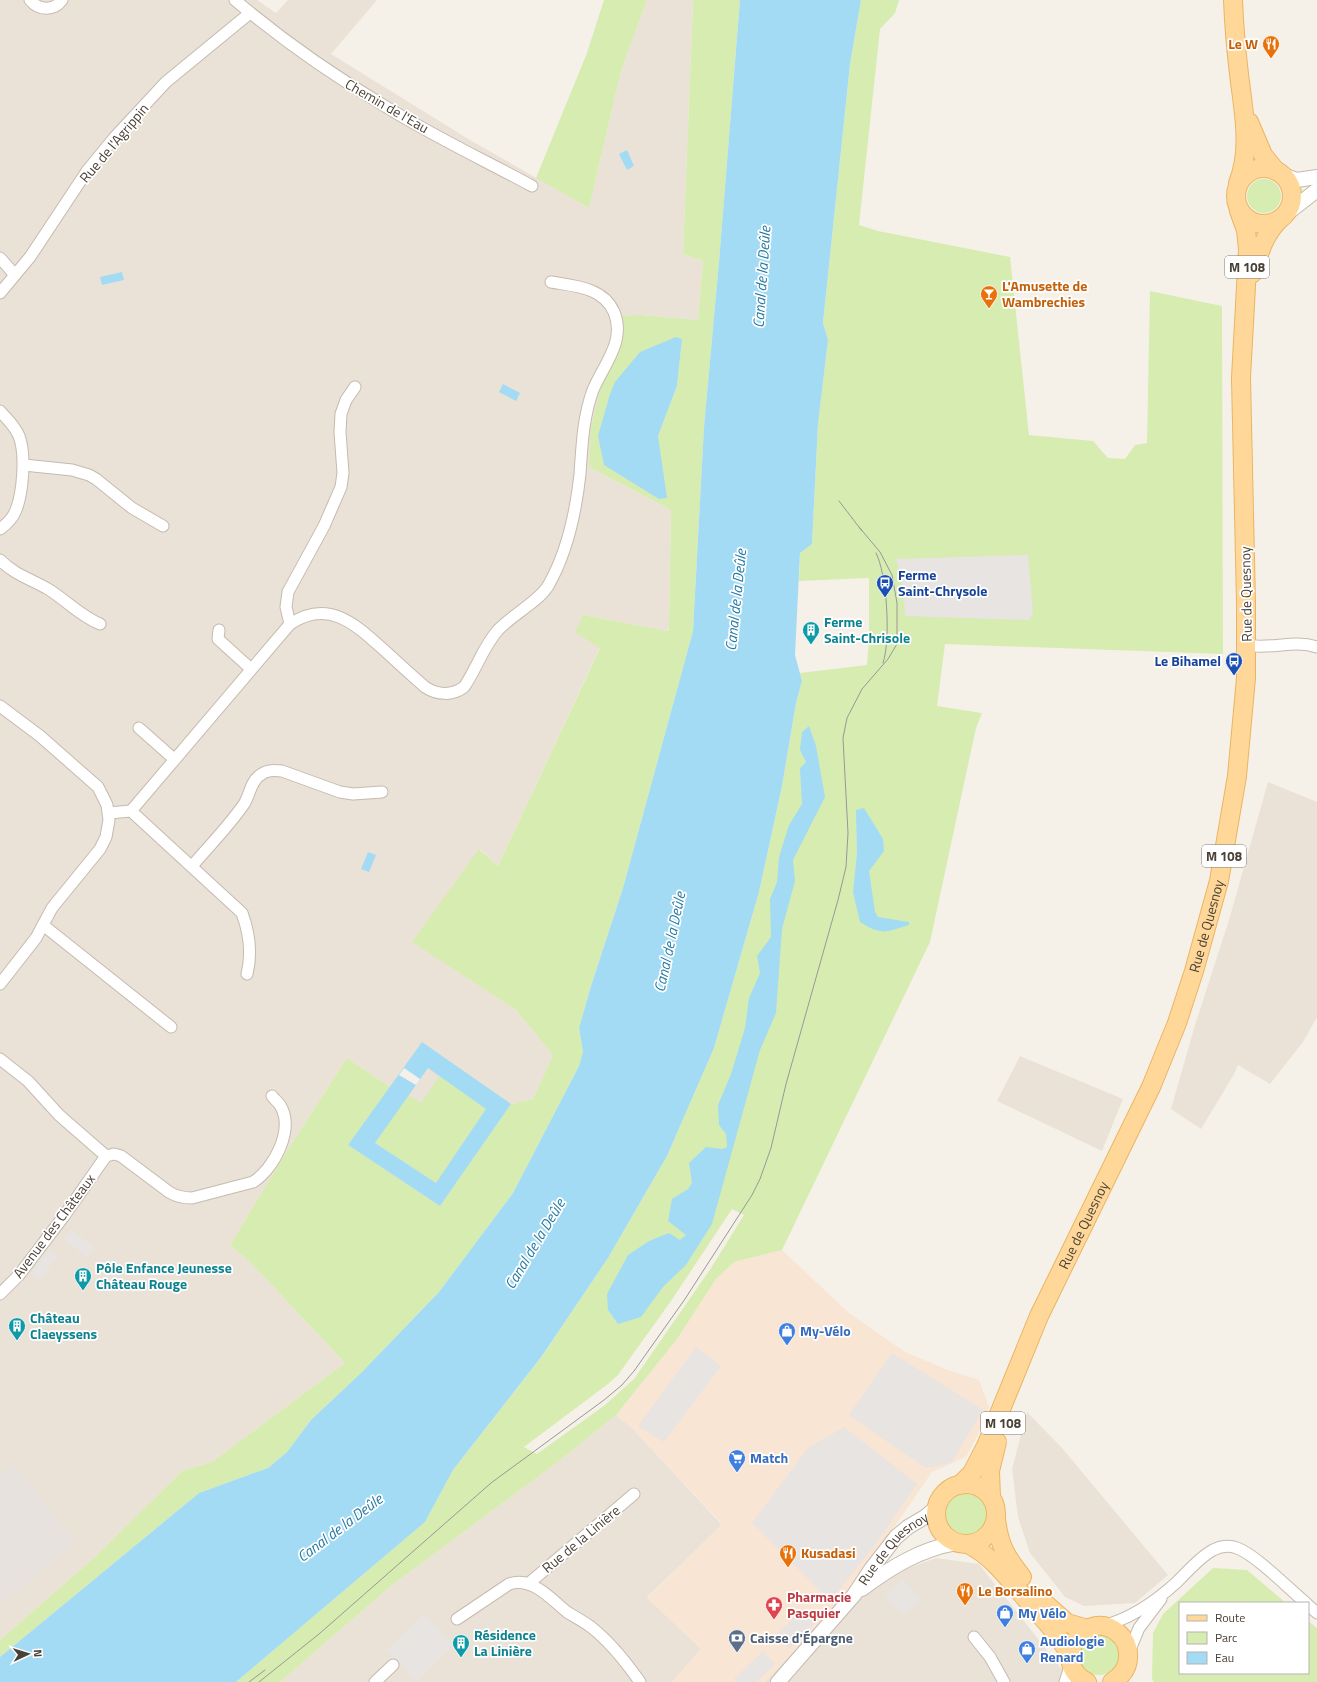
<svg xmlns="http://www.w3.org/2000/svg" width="1317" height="1682" viewBox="0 0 1317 1682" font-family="'Titillium Web',sans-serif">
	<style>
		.residential { fill: #eae2d7 }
		.commercial { fill: #f8e5d4 }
		.industrial { fill: #e8e2de }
		.green { fill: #d7ecb0; fill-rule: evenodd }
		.parking { fill: #e7e4e1 }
		.water { fill: #a3dbf5; fill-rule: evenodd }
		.pier { fill: #f5f1e9 }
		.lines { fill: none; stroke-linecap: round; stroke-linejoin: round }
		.minor-casing { stroke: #c5baae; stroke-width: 13 }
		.tertiary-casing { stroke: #c5baae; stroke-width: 16 }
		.primary-casing { stroke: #ebb462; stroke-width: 20 }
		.minor { stroke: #fff; stroke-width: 11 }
		.tertiary { stroke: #fff; stroke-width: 14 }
		.primary { stroke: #ffd899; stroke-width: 18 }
		.tram { stroke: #989898; stroke-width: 1 }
		.labels { text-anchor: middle; stroke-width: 3.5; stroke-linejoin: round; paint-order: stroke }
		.shield { fill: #fff; stroke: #807a73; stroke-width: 1 }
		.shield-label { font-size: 13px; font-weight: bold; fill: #4a4137 }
		.food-label { font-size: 14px; font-weight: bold; fill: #c56008; stroke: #fff; text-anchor: start }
		.street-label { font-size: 14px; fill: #4a4137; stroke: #fff }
		.transit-label { font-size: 14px; font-weight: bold; fill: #164399; stroke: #fff; text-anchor: start }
		.culture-label { font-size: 14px; font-weight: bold; fill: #0d838f; stroke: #fff; text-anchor: start }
		.shop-label { font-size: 14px; font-weight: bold; fill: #366cbe; stroke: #fff; text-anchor: start }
		.health-label { font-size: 14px; font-weight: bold; fill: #be3a42; stroke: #fff; text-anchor: start }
		.service-label { font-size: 14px; font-weight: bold; fill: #4e5e75; stroke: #fff; text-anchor: start }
		.water-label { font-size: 15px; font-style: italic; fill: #257aa3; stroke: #fff }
	</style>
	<rect width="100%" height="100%" fill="#f5f1e9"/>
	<g class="residential">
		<polygon points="0,0 257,0 276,13 288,0 377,0 331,54 470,140 589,208 621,71 647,0 693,0 683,254 703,261 698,320 641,315 622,332 620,349 601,387 589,467 671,510 669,625 667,631 583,615 600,647 498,866 480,849 413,942 516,1010 553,1055 533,1099 511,1104 440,1206 348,1145 390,1087 347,1058 285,1154 230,1245 251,1263 345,1363 212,1462 182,1471 95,1557 0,1640"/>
		<polygon points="1268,782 1317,802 1317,1017 1303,1042 1270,1084 1238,1065 1233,1076 1201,1129 1171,1109 1195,1025 1229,920"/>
		<polygon points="1020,1056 1123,1099 1102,1151 997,1101"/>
		<polygon points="1027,1412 1062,1448 1168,1575 1135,1603 1084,1606 1065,1597 1030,1553 1018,1517 1012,1469"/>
		<polygon points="616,1415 632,1428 722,1525 647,1597 701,1649 672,1682 280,1682 392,1585 554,1465"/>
		<polygon points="936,1558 979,1564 1072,1682 765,1682 820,1623 900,1571"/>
	</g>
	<polygon class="commercial" points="782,1250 849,1313 905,1352 948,1370 979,1380 989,1407 977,1437 966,1457 932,1472 851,1590 765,1682 672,1682 701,1649 647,1598 722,1524 632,1428 616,1415 677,1339 716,1279 734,1262"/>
	<polygon class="industrial" points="14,1463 75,1542 0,1606 0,1474"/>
	<g class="green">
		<polygon points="604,0 647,0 621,71 589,208 536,178 587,53"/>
		<path d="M693,0H740L719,262L704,427L693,631L623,888L591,986L579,1028L583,1052L579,1066L513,1193L439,1292L362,1372L311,1420L287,1452L268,1468L199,1493L0,1657V1640L95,1557L182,1471L212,1462L345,1363L251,1263L230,1245L285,1154L347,1058L390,1087L348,1145L440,1206L511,1104L533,1099L553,1055L516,1010L412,942L479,849L498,866L600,648L575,632L583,615L668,631L669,625L671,510L589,467L591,427L601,387L620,349L622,332L621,316L641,315L698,320L703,261L683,254ZM682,339L677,386L658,436Z"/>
		<path d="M861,0H899L895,13L880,29L859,225L878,231L1010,257L1029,435L1093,441L1108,458L1125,459L1135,445L1147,443L1150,291L1222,306L1223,654L945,644L937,706L982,713L976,728L930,942L782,1250L734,1262L716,1279L677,1339L616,1415L554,1465L392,1585L280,1682H236L425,1522L453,1470L543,1355L608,1258L667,1156L714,1048L759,892L782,786L796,703L802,681L800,673L867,665L869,639V578L799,581L800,553L812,544L818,424L828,340L823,323L850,64ZM732,1209L744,1215L711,1268L634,1379L605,1405L537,1454L524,1447L608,1384L618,1375L671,1301Z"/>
		<circle cx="1264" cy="196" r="17"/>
		<polygon points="440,1076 486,1109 436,1183 375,1143 408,1095 421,1103"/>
		<circle cx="966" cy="1514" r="21"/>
		<polygon points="1213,1568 1247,1570 1286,1603 1180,1603 1180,1673 1308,1673 1308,1621 1317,1628 1317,1682 1154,1682 1152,1679 1153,1633 1163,1614"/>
		<circle cx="1099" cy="1655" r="20"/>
	</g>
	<g class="parking">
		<polygon points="1028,555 1033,613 1029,620 905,616 903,588 896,559"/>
		<polygon points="71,1230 94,1247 87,1257 64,1239"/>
		<polygon points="49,1250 57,1256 40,1280 31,1273"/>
		<polygon points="696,1347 721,1366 664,1442 638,1426"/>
		<polygon points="892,1353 983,1410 951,1463 926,1468 849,1415"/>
		<polygon points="844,1427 917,1484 875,1545 830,1601 752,1523 808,1448"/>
		<polygon points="903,1579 921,1600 903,1615 885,1595"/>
		<polygon points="804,1608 817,1621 789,1648 776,1635"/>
		<polygon points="424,1614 453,1645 416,1682 387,1650"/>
		<polygon points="763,1651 775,1664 757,1682 738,1682 734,1679"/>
	</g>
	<g class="water">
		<polygon points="740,0 861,0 850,64 823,323 828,340 818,424 812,544 800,553 795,655 802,681 796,703 782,786 759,892 714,1048 667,1156 608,1258 542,1356 453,1470 425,1522 236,1682 0,1682 0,1657 199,1493 268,1468 287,1452 311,1420 362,1372 439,1292 513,1193 579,1066 583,1052 579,1028 591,986 623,888 693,631 704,427 719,262"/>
		<polygon points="627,150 634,166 627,170 619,154"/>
		<polygon points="122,272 124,280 102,285 100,277"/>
		<polygon points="676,337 682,339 677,386 658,436 667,498 659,499 604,465 598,436 610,394 615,382 640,352"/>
		<polygon points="503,384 520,393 516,401 499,392"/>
		<polygon points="809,726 816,746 825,797 793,860 795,881 782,929 776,1013 760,1050 712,1224 686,1265 663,1287 641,1317 618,1324 608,1310 607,1294 628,1255 649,1241 669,1233 680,1240 686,1235 668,1221 672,1199 688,1189 692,1183 689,1163 706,1147 722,1149 727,1147 726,1134 719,1125 718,1105 731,1074 745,1028 749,998 760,973 757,956 771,937 770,899 777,882 779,857 789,825 802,804 800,768 806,762 800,750 802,732"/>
		<path d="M864,808L883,839L884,851L869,871L875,912L878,917L909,922V925C886,932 882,936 860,922L853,892L857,853L856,810Z"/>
		<polygon points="368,852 376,855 369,872 361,869"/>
		<path d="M422,1042L511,1104L440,1206L348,1145ZM428,1068L486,1109L436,1183L375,1143Z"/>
	</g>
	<polygon class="pier" points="404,1068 420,1079 416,1085 399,1075"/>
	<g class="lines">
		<g class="minor-casing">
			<g id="minor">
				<path d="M30,0C39,11 54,11 62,0"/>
				<path d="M235,0C281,39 331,74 383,105C431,135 482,159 532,186"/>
				<polyline points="0,258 15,275"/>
				<polyline points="0,293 30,257 87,171 114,138 166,82 250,13"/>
				<path d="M0,411C7,419 15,426 19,436C26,454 23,492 16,510C13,518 7,524 0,529"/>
				<polyline points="24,465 72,470 89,475 96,479 132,508 163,526"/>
				<path d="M0,560C15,575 31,579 48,589C66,600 80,616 100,624"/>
				<polyline points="290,624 286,607 288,592 324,526 341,487 343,473 340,432 341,414 346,400 355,387"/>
				<polyline points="219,630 218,639 251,669"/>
				<path d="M1246,645C1270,650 1294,639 1317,647"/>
				<polyline points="0,706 40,736 98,787 107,805 109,820 106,837 100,849 52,908 36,938 0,984"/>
				<polyline points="139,728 174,759"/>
				<path d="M131,811L290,624C329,598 356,625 384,650C397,662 411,675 425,687C437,695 452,696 464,687C477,668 483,647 498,630C512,615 538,602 548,586C567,553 576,511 580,474C582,445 583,417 593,390C604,364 626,341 614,312C603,287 574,286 551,282"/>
				<path d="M109,813L131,811L242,913C249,932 252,954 247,974"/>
				<path d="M192,866C209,846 229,826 244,804C250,795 250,783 259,776C266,770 273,770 282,771L340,792L353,794L382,792"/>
				<polyline points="43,925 171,1027"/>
				<polyline points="0,1059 28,1081 59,1115 106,1156"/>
				<path d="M106,1156L114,1154L121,1156L169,1192C177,1197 183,1198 192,1198L253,1182C274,1169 295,1129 280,1105C278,1102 274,1099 272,1096"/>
				<polyline points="0,1294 19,1275 64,1216 106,1156"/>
				<polyline points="528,1584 634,1494"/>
				<polyline points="1308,1605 1317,1613"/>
				<path d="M457,1619L509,1584C532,1576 551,1599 567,1612C575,1617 583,1621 591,1627C610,1642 626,1662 640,1682"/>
				<path d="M1102,1626C1131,1619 1155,1602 1177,1582C1188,1571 1200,1557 1213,1550C1221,1546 1229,1545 1237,1548C1256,1555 1289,1589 1306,1603"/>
				<polyline points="974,1637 990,1657 1004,1682"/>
				<polyline points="1129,1652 1139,1628 1161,1599"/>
				<polyline points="375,1682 393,1665"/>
				<polyline points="1065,1682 1071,1664"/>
			</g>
		</g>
		<g class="tertiary-casing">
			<g id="tertiary">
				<polyline points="1283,175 1297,180 1317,177"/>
				<polyline points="1285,215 1317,190"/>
				<path d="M862,1589C891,1567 921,1549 956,1543"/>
				<path id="s1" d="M778,1682L854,1595L872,1568L896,1537L908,1527L925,1517L937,1507"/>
			</g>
		</g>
		<g class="primary-casing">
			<g id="primary">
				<path d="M1233,0C1234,25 1236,49 1239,74C1243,109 1252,149 1238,183"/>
				<polyline points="1249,122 1263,155 1276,171"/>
				<circle cx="1264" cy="196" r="28"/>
				<path d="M1253,273C1259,253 1264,235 1279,220"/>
				<circle cx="966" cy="1514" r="30"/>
				<path id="s2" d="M960,1485L972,1473L986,1446L1039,1316L1151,1087L1177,1023L1194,971L1219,881L1237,776L1246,678V603L1241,378L1248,249L1246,230L1239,211"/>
				<polyline points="991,1498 990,1471 997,1442"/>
				<path d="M996,1519C999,1545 1006,1557 1022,1577"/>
				<path d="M968,1544C993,1557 1008,1578 1026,1599C1042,1617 1058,1634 1070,1655"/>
				<polyline points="1040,1599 1067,1623 1088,1629"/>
				<path d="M1087,1682C1048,1662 1085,1606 1118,1633C1124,1638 1128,1646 1128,1654C1129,1667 1122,1676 1112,1682"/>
			</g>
		</g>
		<use href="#minor" class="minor"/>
		<use href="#tertiary" class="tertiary"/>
		<use href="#primary" class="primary"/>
		<g class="tram">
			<polyline points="839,501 862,531"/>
			<path d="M876,553C887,574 891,640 883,663"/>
			<polyline points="249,1682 265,1670"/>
			<polyline points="259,1682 319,1634 491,1483 604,1400 622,1385 634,1371 685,1299 752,1195 760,1179 771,1148 786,1084 838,900 846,867 848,833 843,738 847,718 862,689 888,659 897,644 897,603 892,575 880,552 859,527"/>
		</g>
	</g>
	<defs>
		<g id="restaurant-pin" transform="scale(0.9)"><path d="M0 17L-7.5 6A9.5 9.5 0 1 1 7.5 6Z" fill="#e8710a" stroke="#fff"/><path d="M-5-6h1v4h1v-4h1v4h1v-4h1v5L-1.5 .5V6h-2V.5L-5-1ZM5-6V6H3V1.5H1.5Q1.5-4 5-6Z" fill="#fff"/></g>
		<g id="bar-pin" transform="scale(0.9)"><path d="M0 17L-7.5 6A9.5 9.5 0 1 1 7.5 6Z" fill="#e8710a" stroke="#fff"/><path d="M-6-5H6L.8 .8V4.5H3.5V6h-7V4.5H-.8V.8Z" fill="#fff"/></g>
		<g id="bus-pin" transform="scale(0.9)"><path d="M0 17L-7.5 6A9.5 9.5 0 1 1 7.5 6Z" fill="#1a4fb4" stroke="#fff"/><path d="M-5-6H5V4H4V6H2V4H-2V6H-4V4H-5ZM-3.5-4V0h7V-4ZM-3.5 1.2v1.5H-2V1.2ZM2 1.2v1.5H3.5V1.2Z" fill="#fff"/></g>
		<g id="building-pin" transform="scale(0.9)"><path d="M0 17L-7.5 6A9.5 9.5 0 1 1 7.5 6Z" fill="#0f9aa8" stroke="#fff"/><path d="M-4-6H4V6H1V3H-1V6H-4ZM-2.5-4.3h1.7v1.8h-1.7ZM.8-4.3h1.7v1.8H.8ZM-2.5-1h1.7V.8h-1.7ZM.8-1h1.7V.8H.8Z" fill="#fff"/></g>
		<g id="shop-pin" transform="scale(0.9)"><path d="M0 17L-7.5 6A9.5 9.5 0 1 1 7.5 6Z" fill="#3f7fe0" stroke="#fff"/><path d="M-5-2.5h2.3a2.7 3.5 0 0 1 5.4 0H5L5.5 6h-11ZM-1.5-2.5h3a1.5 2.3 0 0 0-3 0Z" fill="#fff"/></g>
		<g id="supermarket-pin" transform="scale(0.9)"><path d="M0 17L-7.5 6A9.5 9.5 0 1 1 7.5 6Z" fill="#3f7fe0" stroke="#fff"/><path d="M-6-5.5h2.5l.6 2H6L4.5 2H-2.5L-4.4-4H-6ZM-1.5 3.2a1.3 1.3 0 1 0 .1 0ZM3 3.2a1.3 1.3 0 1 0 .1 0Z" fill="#fff"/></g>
		<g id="pharmacy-pin" transform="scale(0.9)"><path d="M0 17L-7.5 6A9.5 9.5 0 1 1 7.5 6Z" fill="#e0444e" stroke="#fff"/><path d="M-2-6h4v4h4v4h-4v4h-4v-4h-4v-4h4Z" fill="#fff"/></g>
		<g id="bank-pin" transform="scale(0.9)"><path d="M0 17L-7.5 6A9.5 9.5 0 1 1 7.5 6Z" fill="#5c6f8a" stroke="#fff"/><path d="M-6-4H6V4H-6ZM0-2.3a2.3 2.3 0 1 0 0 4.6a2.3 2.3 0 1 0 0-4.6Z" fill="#fff"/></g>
	</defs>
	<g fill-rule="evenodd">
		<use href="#restaurant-pin" x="1271" y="44"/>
		<use href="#bar-pin" x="989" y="294"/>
		<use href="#bus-pin" x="885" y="583"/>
		<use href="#building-pin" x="811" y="630"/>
		<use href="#bus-pin" x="1234" y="661"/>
		<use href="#building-pin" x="83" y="1276"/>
		<use href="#building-pin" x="17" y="1326"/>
		<use href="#shop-pin" x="787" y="1331"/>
		<use href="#supermarket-pin" x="737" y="1458"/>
		<use href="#restaurant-pin" x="788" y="1553"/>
		<use href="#restaurant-pin" x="965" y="1591"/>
		<use href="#pharmacy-pin" x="774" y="1605"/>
		<use href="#shop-pin" x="1005" y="1613"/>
		<use href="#bank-pin" x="737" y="1638"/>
		<use href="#building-pin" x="461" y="1643"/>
		<use href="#shop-pin" x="1027" y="1649"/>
	</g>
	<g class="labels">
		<g class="shield">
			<rect x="1225" y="256" width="44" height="22" rx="3"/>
			<rect x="1202" y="845" width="44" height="22" rx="3"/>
			<rect x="981" y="1412" width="44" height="22" rx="3"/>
		</g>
		<g class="shield-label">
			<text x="1247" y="272">M 108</text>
			<text x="1224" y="861">M 108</text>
			<text x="1003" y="1428">M 108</text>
		</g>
		<g class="food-label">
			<text x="1258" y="49" text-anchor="end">Le W</text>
			<text x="1002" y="291">L'Amusette de<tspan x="1002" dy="16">Wambrechies</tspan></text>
			<text x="801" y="1558">Kusadasi</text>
			<text x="978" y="1596">Le Borsalino</text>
		</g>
		<g class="street-label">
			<text transform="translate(387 106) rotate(30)" y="5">Chemin de l'Eau</text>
			<text transform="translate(114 143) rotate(-50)" y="5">Rue de l'Agrippin</text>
			<text transform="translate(1246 594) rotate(-91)" y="5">Rue de Quesnoy</text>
			<text dy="5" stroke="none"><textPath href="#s2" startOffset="613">Rue de Quesnoy</textPath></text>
			<text dy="5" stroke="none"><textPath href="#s2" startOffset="289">Rue de Quesnoy</textPath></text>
			<text transform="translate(54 1226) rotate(-53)" y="5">Avenue des Châteaux</text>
			<text transform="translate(581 1539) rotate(-40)" y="5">Rue de la Linière</text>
			<text dy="5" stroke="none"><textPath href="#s1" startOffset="177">Rue de Quesnoy</textPath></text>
		</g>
		<g class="transit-label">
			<text x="898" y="580">Ferme<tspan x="898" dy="16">Saint-Chrysole</tspan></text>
			<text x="1221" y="666" text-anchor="end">Le Bihamel</text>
		</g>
		<g class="culture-label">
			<text x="824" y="627">Ferme<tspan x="824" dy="16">Saint-Chrisole</tspan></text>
			<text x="96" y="1273">Pôle Enfance Jeunesse<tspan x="96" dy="16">Château Rouge</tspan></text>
			<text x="30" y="1323">Château<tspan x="30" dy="16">Claeyssens</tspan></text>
			<text x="474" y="1640">Résidence<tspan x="474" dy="16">La Linière</tspan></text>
		</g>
		<g class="shop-label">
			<text x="800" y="1336">My-Vélo</text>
			<text x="750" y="1463">Match</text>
			<text x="1018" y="1618">My Vélo</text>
			<text x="1040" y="1646">Audiologie<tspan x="1040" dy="16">Renard</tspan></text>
		</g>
		<g class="health-label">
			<text x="787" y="1602">Pharmacie<tspan x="787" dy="16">Pasquier</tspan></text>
		</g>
		<g class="service-label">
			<text x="750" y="1643">Caisse d'Épargne</text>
		</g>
		<g class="water-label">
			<text transform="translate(762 277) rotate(-86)" y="5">Canal de la Deûle</text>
			<text transform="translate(736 600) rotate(-84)" y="5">Canal de la Deûle</text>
			<text transform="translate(670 942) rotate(-78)" y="5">Canal de la Deûle</text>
			<text transform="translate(535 1244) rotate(-59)" y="5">Canal de la Deûle</text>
			<text transform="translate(340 1528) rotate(-37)" y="5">Canal de la Deûle</text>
		</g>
	</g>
	<rect x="1179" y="1602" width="130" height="72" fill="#ffffff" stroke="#b7b3af"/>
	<rect x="1187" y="1615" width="20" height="6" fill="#ffd899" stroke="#b7b3af"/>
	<text x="1215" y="1622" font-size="12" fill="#4a4137">Route</text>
	<rect x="1187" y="1632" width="20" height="12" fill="#d7ecb0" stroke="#b7b3af"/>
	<text x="1215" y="1642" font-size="12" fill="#4a4137">Parc</text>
	<rect x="1187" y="1652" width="20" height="12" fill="#a3dbf5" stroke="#b7b3af"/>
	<text x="1215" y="1662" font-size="12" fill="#4a4137">Eau</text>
	<g transform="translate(28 1654) rotate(86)" stroke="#ffffff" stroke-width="3" paint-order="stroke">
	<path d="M0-3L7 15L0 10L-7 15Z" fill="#4a4137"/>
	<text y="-6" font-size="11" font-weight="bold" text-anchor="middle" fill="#4a4137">N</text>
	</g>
</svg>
